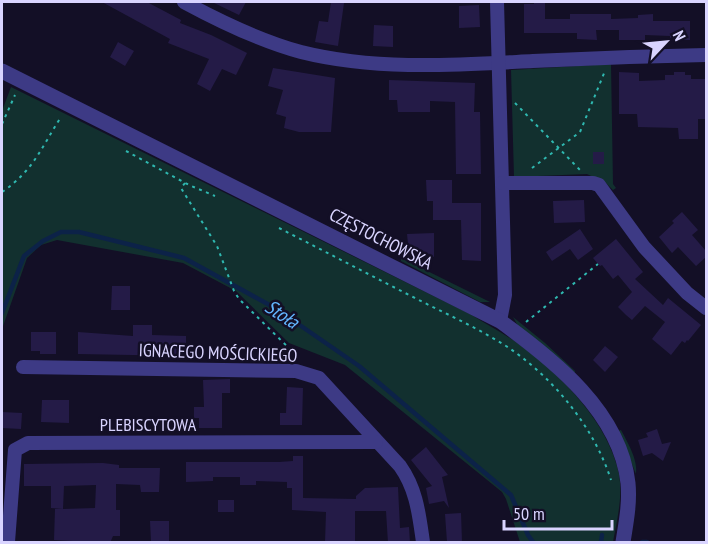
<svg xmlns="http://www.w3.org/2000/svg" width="708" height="544" viewBox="0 0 708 544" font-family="'PT Sans Narrow',sans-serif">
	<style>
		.green { fill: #12302f }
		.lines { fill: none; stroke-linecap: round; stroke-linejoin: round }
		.stream { stroke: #0c2248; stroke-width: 4.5 }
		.building { fill: #241b47; fill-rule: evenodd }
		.path { stroke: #2fb8b0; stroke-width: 2; stroke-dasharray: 3 4.5; stroke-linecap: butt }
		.minor { stroke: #3d3a85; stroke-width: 14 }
		.tertiary { stroke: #3d3a85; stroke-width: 15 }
		.labels { text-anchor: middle; stroke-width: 5; stroke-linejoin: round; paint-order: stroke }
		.street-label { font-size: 18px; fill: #d9d4ff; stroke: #130f26 }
		.water-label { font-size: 20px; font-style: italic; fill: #62b6ff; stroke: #130f26 }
	</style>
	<rect width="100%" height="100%" fill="#130f26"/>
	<g class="green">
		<polygon points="611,64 613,184 616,188 613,190 606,183 587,174 514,177 511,70"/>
		<path d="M11,87L470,314C486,324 505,334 520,345C562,376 608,422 619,474C623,497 617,520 613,542H520L506,499L502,492L345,365L289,343L236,291L183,263L57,240L41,245L27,258L2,329V111Z"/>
		<polygon points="401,258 490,302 480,302 401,261"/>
		<polygon points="513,317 545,343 575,371 575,373 518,326"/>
		<path d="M621,430C628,443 638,460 636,474L618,431Z"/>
	</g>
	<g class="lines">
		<g class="stream">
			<polyline points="2,313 24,256 43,241 61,232 79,232 184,258 275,308 359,366 511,495 528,535 533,542"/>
			<polyline points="601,542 602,535"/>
			<polyline points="642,542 647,542"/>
		</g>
	</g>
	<g class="building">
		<polygon points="102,2 147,2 181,20 180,23 211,35 247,53 236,75 222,69 210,91 197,84 209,59 168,43 170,39"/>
		<polygon points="212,2 246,2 239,15"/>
		<polygon points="331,2 344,3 338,46 315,42 319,21 328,22"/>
		<polygon points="534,2 545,3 545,19 570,19 570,14 611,14 611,19 638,18 638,15 653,14 653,21 690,21 690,40 670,40 670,36 645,35 645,40 619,40 619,30 596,30 597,40 577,39 577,33 524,33 524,4 534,4"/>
		<polygon points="479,5 480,27 459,28 459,6"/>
		<polygon points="374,25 393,26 393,47 373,46"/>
		<polygon points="118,42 134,51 125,66 110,57"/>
		<polygon points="273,68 335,78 331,132 299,132 284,128 286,117 276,114 283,90 268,86"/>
		<polygon points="619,72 639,73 639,81 665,80 665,75 674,75 674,72 685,72 685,75 691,75 691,79 706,79 706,119 698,119 698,139 679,139 678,128 638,127 637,114 619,114"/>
		<polygon points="389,80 475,83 474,112 480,112 481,174 456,174 455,102 430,101 430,112 398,112 397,100 389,100"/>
		<rect x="593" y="152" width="11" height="12"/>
		<polygon points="426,180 452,180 452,203 481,203 481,261 462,260 461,220 433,220 433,201 427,201"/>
		<polygon points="584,200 585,222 554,223 553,201"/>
		<polygon points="682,212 698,230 692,235 706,251 706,257 696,266 678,247 672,253 659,237 674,223 672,221"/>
		<polygon points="580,229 593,249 578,260 570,249 552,261 546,252"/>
		<polygon points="434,233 434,257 408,244 407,234"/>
		<polygon points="616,239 643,272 635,279 663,305 668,298 701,325 688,341 687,340 685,343 682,341 671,355 652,339 665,322 645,306 632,320 626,315 618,307 632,292 618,275 613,279 602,265 600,266 593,258"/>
		<polygon points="112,286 130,286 130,310 111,310"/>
		<polygon points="133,325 152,325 152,335 186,336 186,356 78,354 78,332 133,336"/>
		<polygon points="31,332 56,332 56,354 40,354 40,351 31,351"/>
		<polygon points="605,346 618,357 605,372 593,360"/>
		<polygon points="230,379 230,393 222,393 222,428 199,428 199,418 194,418 194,407 204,407 203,380"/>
		<polygon points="287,387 303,388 302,425 280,425 280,413 286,413"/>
		<polygon points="42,400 69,400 69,423 41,422"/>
		<polygon points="2,412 22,413 21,429 2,428"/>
		<polygon points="657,429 662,444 671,442 663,461 652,453 643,456 638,440 648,437 646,433"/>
		<polygon points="426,447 448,475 442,477 449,508 444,501 429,504 426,488 432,486 411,460"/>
		<polygon points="293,456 303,456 303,498 356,499 356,496 365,488 398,487 400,528 409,527 410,543 388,543 386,511 355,511 355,543 325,543 326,512 292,510 292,488 287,488 287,482 256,481 256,485 240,485 240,477 213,477 213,481 186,482 186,462 279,462 293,461"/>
		<path d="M103,463L119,465V468H160L159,492H141L140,485L116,484V510H120V536H113L110,543L54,540L55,509H63L51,508V486H24V464ZM96,485L95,508L63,509L64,486Z"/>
		<rect x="218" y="500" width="16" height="12"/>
		<polygon points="461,513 462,542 447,542 445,514"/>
		<polygon points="150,521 169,521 169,541 151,541"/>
	</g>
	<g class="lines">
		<g class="path">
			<polyline points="515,103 580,170"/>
			<polyline points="2,124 15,95"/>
			<polyline points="126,151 189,185 215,196"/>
			<polyline points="532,168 580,132 605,71"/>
			<polyline points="185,183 181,188 217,246 234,291 239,299 298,357"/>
			<path d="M2,192C34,170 41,148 61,117"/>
			<path d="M279,228C324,251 368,274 413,297C444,313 476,327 506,346C553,377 594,427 611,480"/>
			<polyline points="526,322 598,264"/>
		</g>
		<g class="minor">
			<path d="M184,2C221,22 260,41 301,52C377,71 456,65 533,61C591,58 649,56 706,55"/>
			<polyline points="497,2 505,295 500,321"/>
			<polyline points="502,183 593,183 599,185 644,247 687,293 706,308"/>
			<path d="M23,367L296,371L319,378L400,466C417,490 419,515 423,542"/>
			<polyline points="8,542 15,450 28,443 376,442"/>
		</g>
		<path class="tertiary" d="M2,71L500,321C554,360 620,412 628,483C630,503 626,523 623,542"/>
	</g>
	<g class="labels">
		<g class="street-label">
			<text transform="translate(381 239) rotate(27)" y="6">CZĘSTOCHOWSKA</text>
			<text transform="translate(218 353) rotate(2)" y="6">IGNACEGO MOŚCICKIEGO</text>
			<text x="148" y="431">PLEBISCYTOWA</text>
		</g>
		<g class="water-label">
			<text transform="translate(282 314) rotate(33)" y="7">Stoła</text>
		</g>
	</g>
	<rect width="708" height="544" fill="none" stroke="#d9d4ff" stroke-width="6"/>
	<g transform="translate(666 42) rotate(64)" stroke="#130f26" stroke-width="4.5" paint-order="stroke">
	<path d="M0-4.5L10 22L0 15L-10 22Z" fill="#d9d4ff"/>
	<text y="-9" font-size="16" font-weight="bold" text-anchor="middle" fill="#d9d4ff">N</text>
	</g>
	<path d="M504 520v9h108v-9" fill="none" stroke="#d9d4ff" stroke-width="3"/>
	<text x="513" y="520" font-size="18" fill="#d9d4ff" stroke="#130f26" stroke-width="4.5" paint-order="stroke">50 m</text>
</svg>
